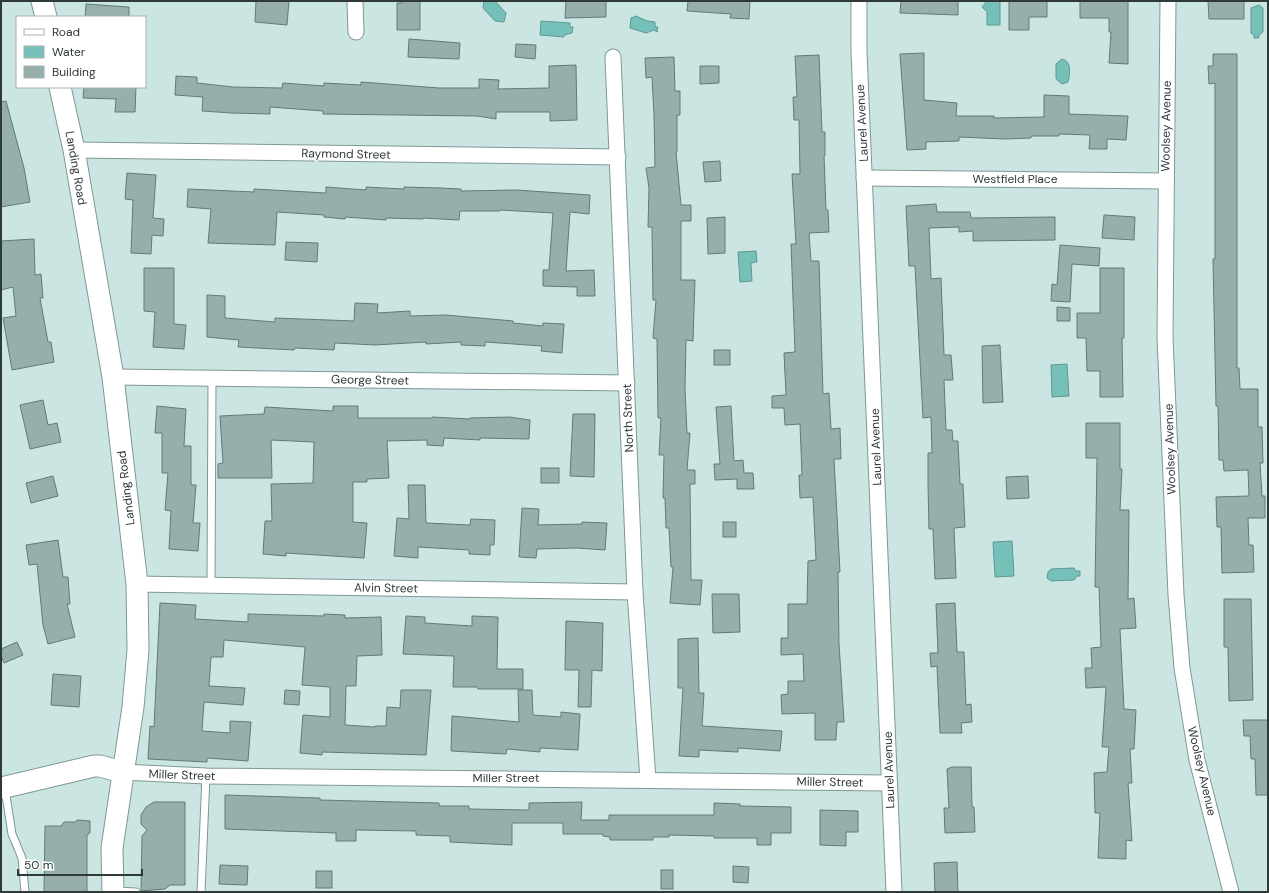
<svg xmlns="http://www.w3.org/2000/svg" width="1269" height="893" viewBox="0 0 1269 893" font-family="'DM Sans',sans-serif">
	<style>
		.water { fill: #75c0b8; stroke: #609892 }
		.building { fill: #96afac; stroke: #627a77 }
		.lines { fill: none; stroke-linecap: round; stroke-linejoin: round }
		.lane-casing { stroke: #7f9895; stroke-width: 9 }
		.street-casing { stroke: #7f9895; stroke-width: 17 }
		.secondary-casing { stroke: #7f9895; stroke-width: 23 }
		.lane { stroke: #fff; stroke-width: 7 }
		.street { stroke: #fff; stroke-width: 15 }
		.secondary { stroke: #fff; stroke-width: 21 }
		.labels { text-anchor: middle; stroke-width: 3; stroke-linejoin: round; paint-order: stroke }
		.street-label { font-size: 12px; fill: #2f3938; stroke: #fff }
	</style>
	<rect width="100%" height="100%" fill="#cbe6e2"/>
	<g class="water">
		<polygon points="484,1 495,1 506,13 504,22 495,21 483,8"/>
		<polygon points="987,1 1000,1 1000,25 987,25 987,12 982,7"/>
		<polygon points="1259,5 1263,8 1263,32 1259,35 1259,38 1254,38 1254,35 1251,33 1251,8"/>
		<polygon points="636,16 647,21 655,22 655,27 658,27 657,32 654,30 646,33 630,28 631,18"/>
		<polygon points="541,21 570,23 570,27 573,27 572,33 564,35 564,37 540,35"/>
		<path d="M1062,59C1072,61 1070,74 1068,82L1062,84L1056,79V64Z"/>
		<polygon points="756,251 757,262 751,263 752,281 740,282 738,252"/>
		<polygon points="1067,364 1069,396 1052,397 1051,365"/>
		<polygon points="1012,541 1014,576 995,577 993,542"/>
		<polygon points="1074,568 1076,571 1080,571 1080,576 1077,576 1074,580 1051,581 1047,578 1048,572 1051,569"/>
	</g>
	<g class="building">
		<polygon points="256,1 289,1 287,25 255,22"/>
		<polygon points="402,1 420,1 420,30 397,30 397,3 402,3"/>
		<polygon points="566,1 606,1 606,17 565,18"/>
		<polygon points="688,1 750,1 749,19 730,18 731,14 687,11"/>
		<polygon points="901,1 958,1 958,15 900,13"/>
		<polygon points="1009,1 1047,1 1047,17 1029,17 1029,30 1009,30"/>
		<polygon points="1080,1 1128,1 1128,64 1109,63 1111,32 1109,32 1109,18 1080,18"/>
		<polygon points="1208,1 1244,1 1244,19 1209,19"/>
		<polygon points="86,4 129,7 129,17 85,17"/>
		<polygon points="409,39 460,43 459,59 408,57"/>
		<polygon points="516,44 536,45 535,59 515,57"/>
		<polygon points="924,53 924,100 957,103 956,116 994,116 994,118 1044,117 1044,95 1069,96 1069,114 1128,116 1126,140 1107,139 1107,149 1089,149 1090,135 1059,134 1059,136 1031,136 1031,138 1005,139 959,137 959,141 926,142 926,149 907,150 900,54"/>
		<polygon points="1213,54 1237,54 1237,368 1239,368 1240,389 1258,389 1258,427 1262,427 1263,463 1260,463 1262,496 1265,496 1265,518 1248,518 1249,545 1253,545 1254,572 1222,573 1221,527 1217,527 1216,497 1249,496 1248,470 1224,471 1223,460 1219,460 1218,406 1216,406 1213,259 1215,259 1215,83 1209,84 1208,66 1213,66"/>
		<polygon points="819,55 822,132 825,132 825,156 824,156 826,210 828,210 829,232 809,233 811,261 819,261 823,394 829,393 831,429 840,428 841,459 834,459 840,572 838,572 839,644 844,722 837,722 836,740 815,740 815,713 782,714 781,695 788,694 788,681 804,681 803,654 781,655 781,638 788,638 788,604 807,604 808,561 816,560 813,497 800,498 799,475 802,475 800,424 785,425 784,408 772,408 772,396 786,395 784,353 795,352 791,244 796,244 792,174 800,174 799,120 794,120 793,97 797,97 795,56"/>
		<polygon points="674,57 675,91 680,91 680,115 677,115 677,152 676,152 681,205 691,205 691,221 681,221 681,280 695,280 693,341 686,340 685,388 687,433 690,433 687,470 695,470 695,484 690,484 691,580 702,580 700,605 670,603 673,567 671,567 669,528 666,528 665,498 663,498 664,455 659,455 661,418 658,418 657,339 653,338 656,300 653,300 652,227 648,227 649,188 646,168 655,167 654,115 652,77 646,78 645,58"/>
		<polygon points="576,65 577,120 550,121 550,112 496,112 496,119 477,116 323,114 323,111 270,107 270,114 232,113 202,111 203,97 175,95 176,76 197,77 197,83 233,87 282,88 283,83 324,86 324,83 361,85 361,82 439,88 479,88 479,79 499,80 498,89 549,88 549,66"/>
		<polygon points="700,66 719,66 719,83 700,84"/>
		<polygon points="84,87 136,87 135,112 115,112 116,99 83,98"/>
		<polygon points="6,101 24,168 30,202 1,207 1,102"/>
		<polygon points="720,161 721,181 705,182 703,162"/>
		<polygon points="127,173 156,175 153,218 164,219 163,236 152,235 151,254 131,253 133,200 125,199"/>
		<polygon points="326,187 366,190 366,187 404,189 404,187 441,188 461,189 461,191 516,190 590,195 589,214 570,212 566,271 594,270 595,296 577,296 577,287 543,286 543,270 549,270 553,213 500,210 500,211 460,211 459,220 423,218 423,219 386,218 386,220 345,217 345,219 324,217 324,215 277,212 275,245 208,243 211,209 187,207 188,189 254,192 254,189 326,193"/>
		<polygon points="936,204 937,212 970,212 971,218 1055,217 1055,240 973,241 973,231 959,232 959,227 929,228 931,279 941,278 944,355 951,355 953,380 944,380 946,430 952,430 953,441 958,441 960,484 963,484 965,527 954,528 956,578 935,579 933,529 929,529 928,485 928,453 932,453 931,417 923,418 915,266 909,266 906,206"/>
		<polygon points="1104,215 1135,217 1134,240 1102,238"/>
		<polygon points="725,217 725,253 708,254 707,218"/>
		<polygon points="34,239 35,275 41,274 43,298 40,298 48,342 51,342 54,362 12,370 3,318 16,316 13,287 1,290 1,241"/>
		<polygon points="286,242 318,243 317,262 285,260"/>
		<polygon points="1060,245 1100,248 1099,266 1072,264 1070,302 1051,301 1052,284 1057,285"/>
		<polygon points="144,268 174,268 174,324 186,325 184,349 153,347 155,312 144,311"/>
		<polygon points="1100,268 1124,268 1124,338 1122,338 1123,397 1100,397 1100,371 1087,371 1086,338 1077,338 1077,313 1100,313"/>
		<polygon points="207,295 225,296 225,318 275,322 275,318 354,321 355,303 378,304 377,313 410,311 410,316 446,315 513,321 513,323 543,326 543,323 564,324 562,353 541,351 542,346 485,342 485,346 461,345 461,342 426,344 426,342 375,345 335,343 334,350 295,348 294,350 238,347 239,340 207,337"/>
		<polygon points="1057,307 1070,308 1070,321 1057,321"/>
		<polygon points="1000,345 1003,402 983,403 982,346"/>
		<rect x="714" y="350" width="16" height="15"/>
		<polygon points="43,400 48,425 57,423 61,442 30,449 20,405"/>
		<polygon points="157,406 186,409 184,446 191,446 191,485 196,485 193,523 200,523 198,551 169,549 171,511 165,510 168,473 162,473 162,433 155,433"/>
		<polygon points="333,406 358,406 358,418 432,418 432,417 470,419 470,418 509,417 530,420 529,439 480,438 480,440 444,438 443,446 427,445 427,440 387,441 389,478 367,479 367,482 353,482 353,522 367,523 364,558 286,553 286,556 263,554 265,521 272,521 271,484 313,483 314,442 271,440 272,478 218,478 218,464 223,463 220,416 264,414 265,407 333,411"/>
		<polygon points="731,406 734,461 743,460 744,473 753,473 754,489 737,489 737,479 715,480 714,464 720,464 716,407"/>
		<polygon points="573,414 595,414 594,477 570,476"/>
		<polygon points="1086,423 1120,423 1120,469 1122,469 1120,510 1129,510 1128,599 1134,598 1136,628 1120,629 1124,709 1136,710 1134,749 1130,749 1132,783 1128,783 1132,841 1126,840 1126,859 1098,858 1100,813 1095,813 1094,773 1107,772 1109,747 1102,747 1106,687 1086,688 1085,668 1092,668 1091,648 1101,647 1099,587 1095,587 1097,458 1086,458"/>
		<rect x="541" y="468" width="18" height="15"/>
		<polygon points="53,476 58,496 31,503 26,483"/>
		<polygon points="1028,476 1029,498 1007,499 1006,477"/>
		<polygon points="408,485 425,485 426,523 470,525 471,519 495,520 494,545 490,545 490,555 469,554 469,550 418,547 418,558 394,556 397,518 409,519"/>
		<polygon points="522,508 539,509 538,525 582,524 582,522 607,523 605,550 576,548 537,549 536,558 519,557"/>
		<rect x="723" y="522" width="13" height="15"/>
		<polygon points="58,540 63,577 68,577 70,604 67,604 75,637 48,644 43,625 37,564 29,565 26,545"/>
		<polygon points="712,594 739,594 740,632 713,633"/>
		<polygon points="1224,599 1251,599 1253,700 1229,701 1228,647 1224,647"/>
		<polygon points="160,603 196,605 195,619 248,622 248,614 324,616 324,614 345,615 345,618 381,617 382,655 357,656 356,686 346,686 345,725 375,727 375,726 386,726 387,707 400,708 401,690 431,690 426,755 322,752 322,755 300,753 303,715 330,717 330,687 302,685 305,647 224,640 223,657 211,657 209,686 245,688 243,705 204,702 202,731 230,733 230,721 251,722 248,761 207,758 207,762 148,759 150,726 154,727"/>
		<polygon points="955,603 957,652 964,652 966,705 971,704 972,722 961,723 962,733 940,733 937,666 931,667 930,653 938,653 936,604"/>
		<polygon points="406,616 425,617 425,623 472,626 472,616 498,617 497,669 523,669 523,689 478,689 477,687 453,687 454,656 403,654"/>
		<polygon points="566,621 603,623 602,671 592,670 591,707 578,707 579,670 565,670"/>
		<polygon points="698,638 699,693 704,693 702,726 782,731 780,751 738,748 738,752 699,750 699,757 679,756 683,688 678,688 678,639"/>
		<polygon points="17,642 23,655 4,663 1,656 1,649"/>
		<polygon points="53,674 81,676 79,707 51,705"/>
		<polygon points="285,690 300,691 299,705 284,704"/>
		<polygon points="518,690 532,690 533,715 561,717 561,712 580,714 578,750 540,748 540,752 507,749 506,754 451,751 452,716 519,722"/>
		<polygon points="1243,720 1268,720 1268,795 1256,795 1255,759 1251,759 1250,736 1244,736"/>
		<polygon points="952,767 971,767 972,807 974,807 975,832 945,833 944,808 949,808 947,769"/>
		<polygon points="225,795 320,798 320,800 439,803 439,806 469,806 469,809 529,810 529,803 582,802 581,820 609,820 609,815 714,815 714,803 740,804 740,806 791,807 791,833 771,833 771,845 757,845 757,838 714,838 714,836 669,835 669,837 653,837 653,840 610,840 610,837 603,836 603,834 563,834 563,823 512,823 512,845 450,842 450,836 416,835 416,831 356,830 356,841 336,841 336,833 225,829"/>
		<polygon points="154,802 185,802 185,885 170,885 165,889 141,891 142,836 147,830 141,824 141,815 146,807"/>
		<polygon points="820,810 858,811 858,832 846,832 846,846 820,845"/>
		<polygon points="77,820 90,821 90,833 87,835 87,892 44,892 45,826 61,826 64,822 75,822"/>
		<polygon points="957,862 958,892 935,892 934,863"/>
		<polygon points="220,865 248,866 247,885 219,884"/>
		<polygon points="733,866 749,867 748,883 733,882"/>
		<rect x="661" y="870" width="12" height="19"/>
		<rect x="316" y="871" width="16" height="17"/>
	</g>
	<g class="lines">
		<g class="lane-casing">
			<g id="lane">
				<polyline points="211,586 212,379"/>
				<polyline points="5,789 12,834 22,858 25,892"/>
				<polyline points="115,891 136,892"/>
				<polyline points="201,892 206,776"/>
			</g>
		</g>
		<g class="street-casing">
			<g id="street">
				<polyline points="355,1 356,32"/>
				<polyline points="859,1 859,52 894,892"/>
				<polyline points="1168,1 1165,337 1176,595 1182,668 1197,760 1231,892"/>
				<polyline points="613,57 635,592 648,780"/>
				<polyline points="74,150 618,157"/>
				<polyline points="864,178 1166,181"/>
				<polyline points="113,377 627,383"/>
				<polyline points="137,584 635,592"/>
				<polyline points="122,772 206,776 889,783"/>
			</g>
		</g>
		<g class="secondary-casing">
			<g id="secondary">
				<polyline points="42,1 46,17"/>
				<polyline points="60,87 74,150 113,377 137,584 138,650 133,707 112,848 113,892"/>
				<polyline points="1,788 94,766 100,766 122,772"/>
			</g>
		</g>
		<use href="#lane" class="lane"/>
		<use href="#street" class="street"/>
		<use href="#secondary" class="secondary"/>
	</g>
	<g class="labels">
		<g class="street-label">
			<text transform="translate(862 123) rotate(-93)" y="4">Laurel Avenue</text>
			<text transform="translate(1166 126) rotate(-89)" y="4">Woolsey Avenue</text>
			<text transform="translate(346 154) rotate(1)" y="4">Raymond Street</text>
			<text transform="translate(76 168) rotate(80)" y="4">Landing Road</text>
			<text x="1015" y="183">Westfield Place</text>
			<text transform="translate(370 380) rotate(1)" y="4">George Street</text>
			<text transform="translate(628 418) rotate(-92)" y="4">North Street</text>
			<text transform="translate(876 447) rotate(-92)" y="4">Laurel Avenue</text>
			<text transform="translate(1170 449) rotate(-92)" y="4">Woolsey Avenue</text>
			<text transform="translate(126 488) rotate(-97)" y="4">Landing Road</text>
			<text transform="translate(386 588) rotate(1)" y="4">Alvin Street</text>
			<text transform="translate(889 770) rotate(-92)" y="4">Laurel Avenue</text>
			<text transform="translate(1202 771) rotate(77)" y="4">Woolsey Avenue</text>
			<text transform="translate(182 775) rotate(2)" y="4">Miller Street</text>
			<text x="506" y="782">Miller Street</text>
			<text transform="translate(830 782) rotate(1)" y="4">Miller Street</text>
		</g>
	</g>
	<rect width="1269" height="893" fill="none" stroke="#2f3938" stroke-width="4"/>
	<rect x="16" y="16" width="130" height="72" fill="#ffffff" stroke="#acb0af"/>
	<rect x="24" y="29" width="20" height="6" fill="#ffffff" stroke="#acb0af"/>
	<text x="52" y="36" font-size="12" fill="#2f3938">Road</text>
	<rect x="24" y="46" width="20" height="12" fill="#75c0b8" stroke="#acb0af"/>
	<text x="52" y="56" font-size="12" fill="#2f3938">Water</text>
	<rect x="24" y="66" width="20" height="12" fill="#96afac" stroke="#acb0af"/>
	<text x="52" y="76" font-size="12" fill="#2f3938">Building</text>
	<path d="M18 869v6h124v-6" fill="none" stroke="#2f3938" stroke-width="2"/>
	<text x="24" y="869" font-size="12" fill="#2f3938" stroke="#ffffff" stroke-width="3" paint-order="stroke">50 m</text>
</svg>
